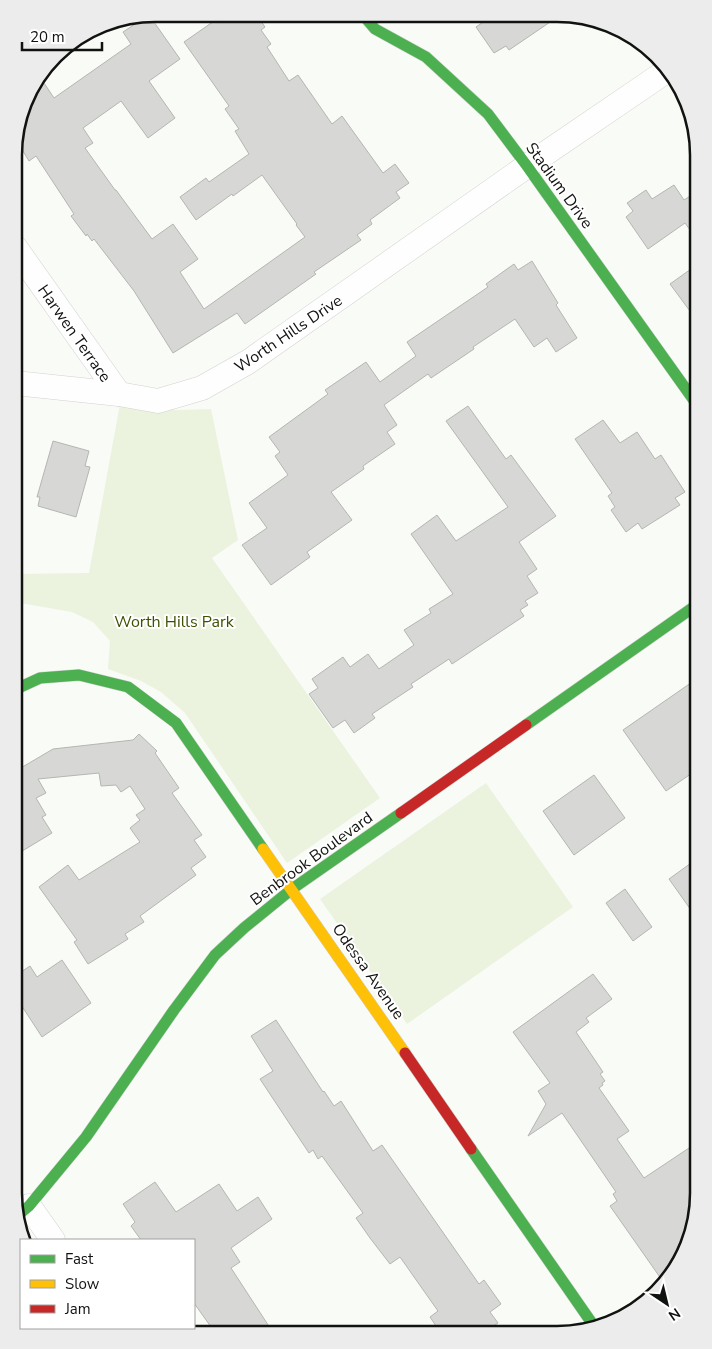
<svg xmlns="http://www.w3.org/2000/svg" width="712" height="1349" viewBox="0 0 712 1349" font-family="'Nunito Sans',sans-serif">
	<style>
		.green { fill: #ebf3df }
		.building { fill: #d7d8d5; stroke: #b4b6b2 }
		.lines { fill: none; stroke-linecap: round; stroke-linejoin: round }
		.street-casing { stroke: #d2d3d0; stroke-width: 25 }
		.fast-casing { stroke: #d2d3d0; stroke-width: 12 }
		.slow-casing { stroke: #d2d3d0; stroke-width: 12 }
		.jam-casing { stroke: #d2d3d0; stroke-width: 12 }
		.street { stroke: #fefefe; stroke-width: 24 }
		.fast { stroke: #4caf50; stroke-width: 11 }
		.slow { stroke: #ffc107; stroke-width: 11 }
		.jam { stroke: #c62828; stroke-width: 11 }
		.labels { text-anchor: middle; stroke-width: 4; stroke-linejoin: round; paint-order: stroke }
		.street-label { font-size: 16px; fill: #111310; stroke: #fff }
		.park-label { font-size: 16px; fill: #3d4f00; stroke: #fff }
		.rim { fill: none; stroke: #111310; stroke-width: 2.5 }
	</style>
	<rect width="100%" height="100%" fill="#f9fbf7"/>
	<g class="green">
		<polygon points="120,404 178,410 211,409 238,540 212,558 380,798 287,863 185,713 161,692 141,681 108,669 110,641 93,622 72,612 14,602 14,574 89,573"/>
		<polygon points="486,783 573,907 407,1024 320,899"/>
	</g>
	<g class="building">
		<polygon points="232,14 256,14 265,27 261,30 271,44 267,47 289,81 298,75 332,124 342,116 383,173 395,164 409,183 396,192 400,198 370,220 372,224 357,235 361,240 314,272 316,274 245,324 237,313 173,353 134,291 94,239 92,241 87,234 86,236 71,216 74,214 36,156 29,161 15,138 29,93 40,77 54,98 131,44 123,32 149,15 180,59 149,81 175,118 148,138 121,101 83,128 93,143 85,148 115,190 116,190 152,239 173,224 198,259 180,272 204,309 305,237 296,225 297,224 262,175 233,196 232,194 196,220 180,197 206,178 209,182 249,154 235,131 239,129 225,109 229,106 184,42 217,19 219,23"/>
		<polygon points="492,16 559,16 509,50 506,46 494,53 476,27"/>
		<polygon points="674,185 684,200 698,191 698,241 685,223 648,249 626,217 633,211 627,203 646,190 652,199"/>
		<polygon points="532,261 558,303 556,305 577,338 556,352 547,338 534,347 515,319 473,347 474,349 431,378 428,374 384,405 397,425 387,432 395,444 363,466 364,469 331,492 352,520 307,552 310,557 271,585 242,545 267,528 249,503 288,475 275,456 280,452 269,437 328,394 325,390 366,362 380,382 416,356 407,342 488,287 486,284 514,264 518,270"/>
		<polygon points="698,264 698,322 670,284"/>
		<polygon points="468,406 506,459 511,455 556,516 519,542 537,569 527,576 538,593 525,601 528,605 520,610 524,616 452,664 449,659 411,684 413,687 372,714 375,718 354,733 345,720 333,728 309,694 318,688 312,679 343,657 350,667 368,654 379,669 414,645 404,630 431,613 429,609 453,594 411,534 437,515 456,541 508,507 446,421"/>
		<polygon points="603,420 620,443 637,432 655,459 661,455 685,492 675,498 680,505 642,529 638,523 626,532 611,510 615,507 608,496 612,493 575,439"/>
		<polygon points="53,441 89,451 85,466 90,467 76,517 38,506 40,497 37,497"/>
		<polygon points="698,678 698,769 666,791 623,730"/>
		<polygon points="139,734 157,751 155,753 179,788 172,793 202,835 194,840 206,857 191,868 196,875 140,916 144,922 125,934 128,939 88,964 74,942 77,940 39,887 68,865 79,880 140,842 130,828 140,820 136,815 145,809 130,786 121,792 116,785 101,786 99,773 38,779 46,793 36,798 46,815 42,817 52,833 14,856 14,761 19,769 53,749 133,740"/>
		<polygon points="594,775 625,818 574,855 543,811"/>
		<polygon points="698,858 698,920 669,879"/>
		<polygon points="625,889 652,927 633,941 606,903"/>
		<polygon points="62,960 91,1003 42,1037 14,994 14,972 21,972 30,966 37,977"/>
		<polygon points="593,974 612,999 586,1018 589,1022 576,1032 603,1072 600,1074 605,1081 602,1083 603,1085 599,1088 629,1131 617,1139 644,1178 698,1142 698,1203 669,1280 664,1283 610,1206 617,1201 613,1194 616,1192 562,1113 528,1136 546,1104 538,1091 550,1083 513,1032"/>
		<polygon points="276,1020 323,1092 324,1091 334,1106 341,1101 373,1151 382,1145 479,1284 484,1280 501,1304 490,1312 498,1323 480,1335 442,1335 430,1317 438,1311 400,1257 390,1264 370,1238 356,1218 363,1213 322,1156 318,1159 313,1150 309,1153 260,1079 273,1071 251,1036"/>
		<polygon points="155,1182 176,1212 219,1184 237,1211 258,1197 272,1219 231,1248 240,1262 231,1268 274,1334 216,1334 194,1303 194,1240 141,1240 131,1226 135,1222 123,1204"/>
	</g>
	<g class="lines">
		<g class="street-casing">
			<g id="street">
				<polyline points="15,247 119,394"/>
				<polyline points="15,383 119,394 158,401 202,388 248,362 527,166 665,72"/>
				<polyline points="29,1206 53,1240"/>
			</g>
		</g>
		<g class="fast-casing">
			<g id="fast">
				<polyline points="363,15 375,29 426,57 488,114 527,166 698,406"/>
				<polyline points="14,690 40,678 79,675 128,687 176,723 263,849"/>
				<polyline points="526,725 698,604"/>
				<polyline points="471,1149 596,1329"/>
				<polyline points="17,1216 29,1206 86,1137 174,1010 215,955 244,928 292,889 401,813"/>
			</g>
		</g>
		<g class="slow-casing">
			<polyline id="slow" points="263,849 405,1053"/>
		</g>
		<g class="jam-casing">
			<g id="jam">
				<polyline points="401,813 526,725"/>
				<polyline points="405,1053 471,1149"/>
			</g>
		</g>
		<use href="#street" class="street"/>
		<use href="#fast" class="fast"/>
		<use href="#slow" class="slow"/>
		<use href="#jam" class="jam"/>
	</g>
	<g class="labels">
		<g class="street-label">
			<text transform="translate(560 185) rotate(54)" y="6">Stadium Drive</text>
			<text transform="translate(75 333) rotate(55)" y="6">Harwen Terrace</text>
			<text transform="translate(288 333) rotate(-34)" y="6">Worth Hills Drive</text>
			<text transform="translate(311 858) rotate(-36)" y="6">Benbrook Boulevard</text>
			<text transform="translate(369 971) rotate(55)" y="6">Odessa Avenue</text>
		</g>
		<g class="park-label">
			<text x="174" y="627">Worth Hills Park</text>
		</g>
	</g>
	<path d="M0 0H712V1349H0ZM155 22H557A133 133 0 0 1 690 155V1193A133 133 0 0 1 557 1326H155A133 133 0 0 1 22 1193V155A133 133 0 0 1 155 22Z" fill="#ececec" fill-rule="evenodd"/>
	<path class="rim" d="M155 22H557A133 133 0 0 1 690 155V1193A133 133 0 0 1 557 1326H155A133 133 0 0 1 22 1193V155A133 133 0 0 1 155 22Z"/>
	<rect x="20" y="1239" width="175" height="90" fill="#ffffff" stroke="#a0a19f"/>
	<rect x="30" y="1255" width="25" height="8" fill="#4caf50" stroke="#a0a19f"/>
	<text x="65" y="1264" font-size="15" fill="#111310">Fast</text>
	<rect x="30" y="1280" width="25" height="8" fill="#ffc107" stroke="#a0a19f"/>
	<text x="65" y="1289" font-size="15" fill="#111310">Slow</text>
	<rect x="30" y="1305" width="25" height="8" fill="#c62828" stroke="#a0a19f"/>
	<text x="65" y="1314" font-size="15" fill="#111310">Jam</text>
	<g transform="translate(667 1304) rotate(145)" stroke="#ffffff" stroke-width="4" paint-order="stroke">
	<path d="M0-4L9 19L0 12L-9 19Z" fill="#111310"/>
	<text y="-8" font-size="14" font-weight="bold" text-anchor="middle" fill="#111310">N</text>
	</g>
	<path d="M22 42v8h80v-8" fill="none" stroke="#111310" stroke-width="2.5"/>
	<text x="30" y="42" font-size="15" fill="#111310" stroke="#ffffff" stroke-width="4" paint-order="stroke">20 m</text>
</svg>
